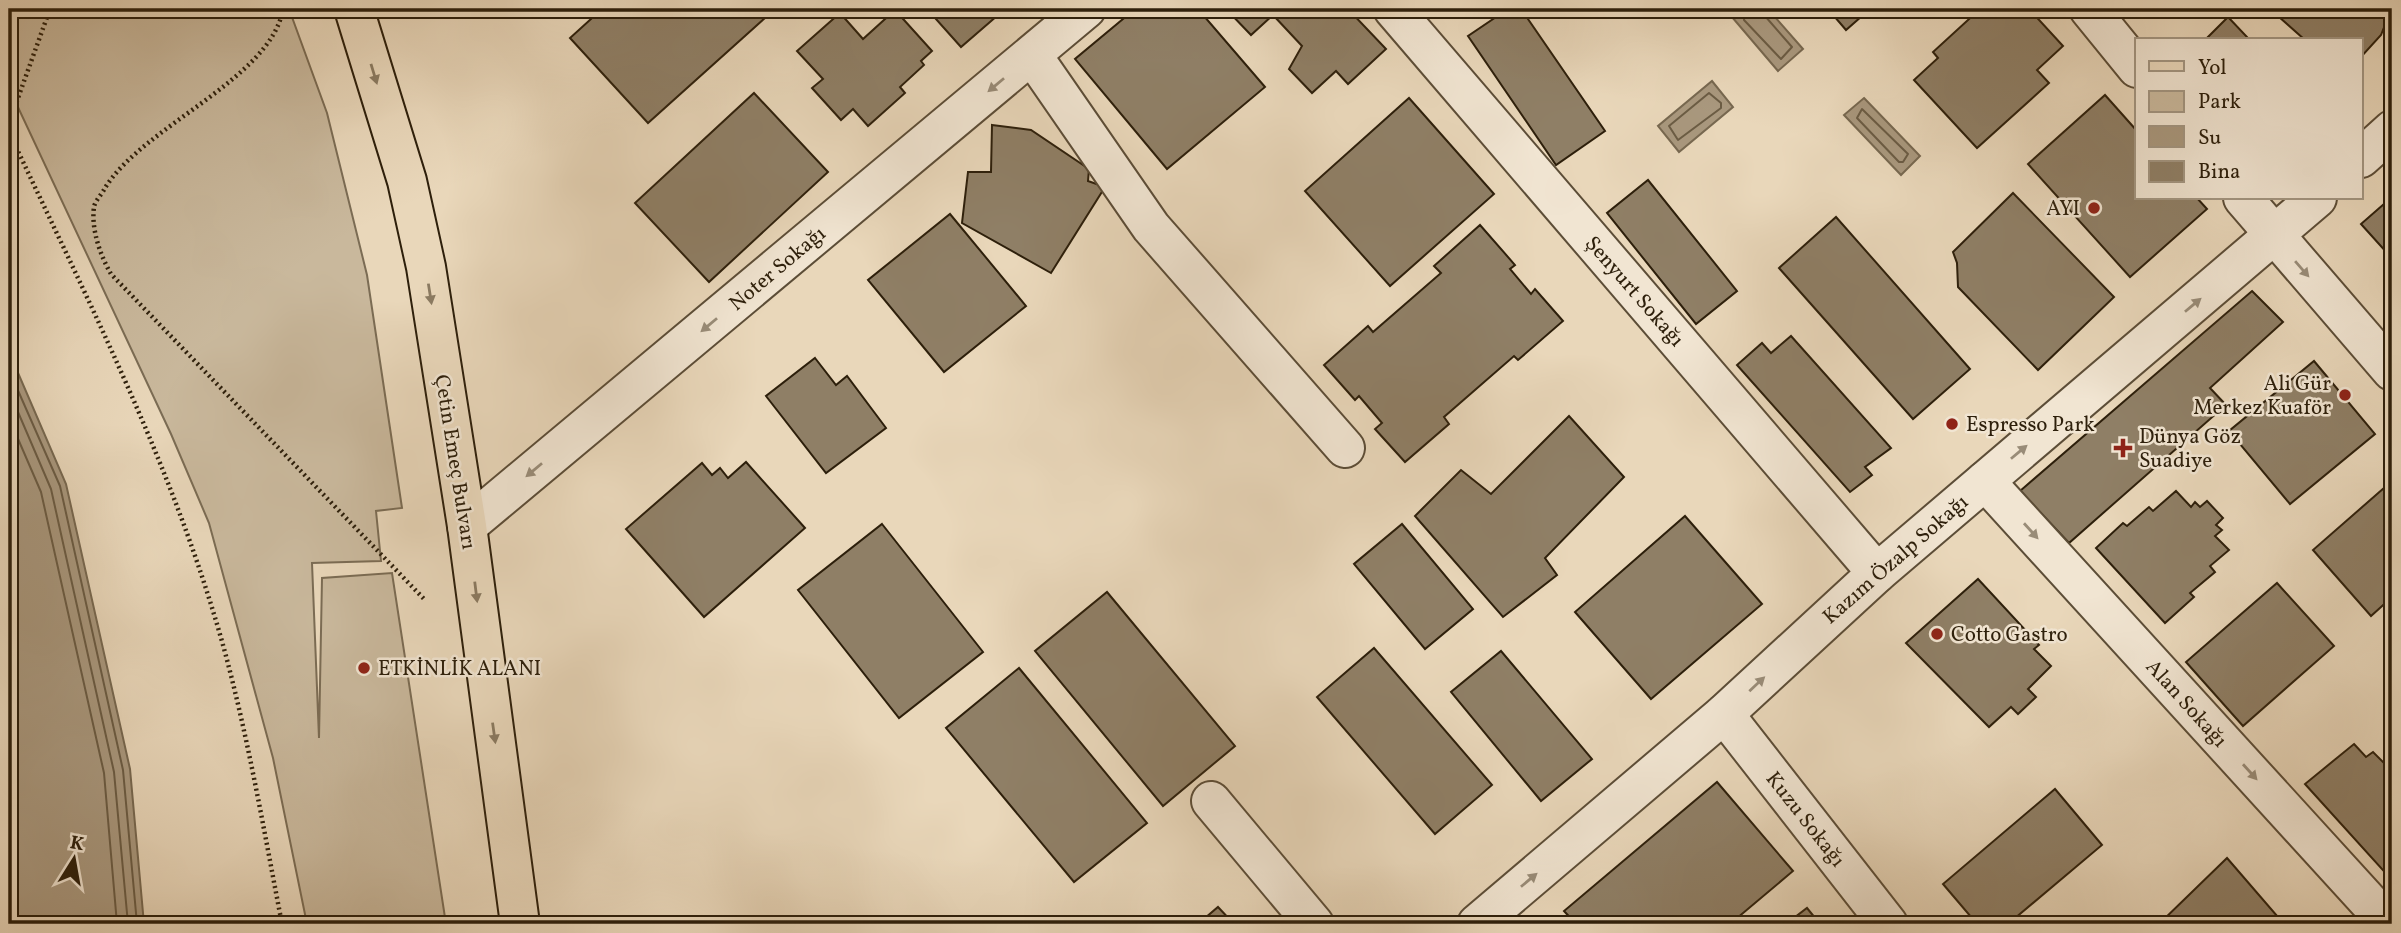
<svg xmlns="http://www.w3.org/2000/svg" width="2401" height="933" font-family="Vollkorn,serif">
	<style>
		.green { fill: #c9b89c; stroke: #7b6c54; stroke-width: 2 }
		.water { fill: #a9987e; stroke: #776850; stroke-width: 2 }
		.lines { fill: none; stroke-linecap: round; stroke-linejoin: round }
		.shore { stroke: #6b5c44; stroke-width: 2 }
		.building { fill: #8f7f66; stroke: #2d1f0b; stroke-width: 2 }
		.minor-casing { stroke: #5c4d37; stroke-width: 42 }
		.major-casing { stroke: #2d1f0b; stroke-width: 42 }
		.path { stroke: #2d1f0b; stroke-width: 4.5; stroke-dasharray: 2 3.5; stroke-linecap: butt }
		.minor { stroke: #f1e5d2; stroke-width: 38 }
		.major { stroke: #e9d7ba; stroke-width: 38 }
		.oneway { fill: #8b7b62 }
		.oneway2 { fill: #998c78 }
		.poi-dot { fill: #8f2418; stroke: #f1e5d2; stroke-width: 2.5 }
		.labels { text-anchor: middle; stroke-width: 5; stroke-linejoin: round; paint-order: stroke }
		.poi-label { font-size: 21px; fill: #2d1f0b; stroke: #f1e5d2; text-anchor: start }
		.street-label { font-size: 21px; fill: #2d1f0b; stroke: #f1e5d2 }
	</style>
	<rect width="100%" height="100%" fill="#e9d7ba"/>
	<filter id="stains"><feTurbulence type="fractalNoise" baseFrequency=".00286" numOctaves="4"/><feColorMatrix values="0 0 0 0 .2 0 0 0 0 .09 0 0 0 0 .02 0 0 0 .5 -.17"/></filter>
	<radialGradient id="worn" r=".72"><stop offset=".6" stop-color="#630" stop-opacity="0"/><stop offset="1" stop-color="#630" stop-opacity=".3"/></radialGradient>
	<polygon class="green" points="9,9 289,9 327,113 367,275 402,508 376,511 381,561 312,563 319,738 322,578 392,573 446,924 307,924 273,758 209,523 171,434 9,88"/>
	<g class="water">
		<polygon points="1741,9 1768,9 1803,49 1778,71 1732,17"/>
		<polygon points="1712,81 1733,107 1679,152 1658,126"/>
		<polygon points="1864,98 1920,156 1901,175 1844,115"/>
		<polygon points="9,352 66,484 130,769 144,924 9,924"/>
	</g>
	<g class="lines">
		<g class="shore">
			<polyline points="1745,9 1744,20 1781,59 1792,47 1765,16 1764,9"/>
			<polygon points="1709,93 1721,103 1721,108 1678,140 1669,126"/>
			<polygon points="1862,109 1908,154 1903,162 1899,162 1857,118"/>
			<polyline points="9,370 60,486 123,770 137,924"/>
			<polyline points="9,391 51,489 114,772 128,924"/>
			<polyline points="9,418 41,492 104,773 117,924"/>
		</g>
	</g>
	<g class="building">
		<polygon points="602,9 775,9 648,123 570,38"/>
		<polygon points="927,9 1005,9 961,47"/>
		<polygon points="1135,9 1198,9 1265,87 1167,169 1075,59"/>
		<polygon points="1226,9 1348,9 1386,49 1348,84 1336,71 1312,93 1289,69 1302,46 1273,15 1251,35"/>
		<polygon points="1508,9 1521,9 1605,131 1556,165 1468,36"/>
		<polygon points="1828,9 1870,9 1846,30"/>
		<polygon points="1980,9 1993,9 1997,14 2003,9 2029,9 2063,46 2037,70 2049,83 1977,148 1914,80 1938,58 1933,52"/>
		<polygon points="2270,9 2328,9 2337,16 2344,9 2379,9 2388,17 2381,35 2361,57 2361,40 2305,40"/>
		<polygon points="895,10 932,51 921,61 924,65 900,87 905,93 868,126 853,109 841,120 812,88 823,79 797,51 840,13 863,39"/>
		<polygon points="2228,17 2248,38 2205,40"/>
		<polygon points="754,93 828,172 709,282 635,203"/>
		<polygon points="2105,95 2137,131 2137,198 2197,198 2207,209 2130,277 2028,164"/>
		<polygon points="1409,98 1494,194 1390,286 1305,191"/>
		<polygon points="992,125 1031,130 1089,169 1088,181 1105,187 1051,273 962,223 968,172 991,172"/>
		<polygon points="1648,180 1737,291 1696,324 1607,213"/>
		<polygon points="2013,193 2114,297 2038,370 1958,287 1957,263 1953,252"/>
		<polygon points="2392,197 2392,252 2388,254 2361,224"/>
		<polygon points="950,214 1026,306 944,372 868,280"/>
		<polygon points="1836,217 1970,369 1913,419 1779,268"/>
		<polygon points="1480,225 1515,265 1510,269 1531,294 1535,289 1563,321 1518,360 1514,356 1444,417 1449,424 1405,462 1375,429 1382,423 1359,396 1355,400 1324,365 1368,326 1373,332 1441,273 1434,266"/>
		<polygon points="2252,291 2283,322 2210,388 2226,405 2069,543 2020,491"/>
		<polygon points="1791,336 1891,448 1865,467 1872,475 1850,492 1737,365 1762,343 1771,353"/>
		<polygon points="815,358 836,385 847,376 886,428 826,473 766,396"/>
		<polygon points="2314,361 2375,434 2290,504 2229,431"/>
		<polygon points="1569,416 1624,477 1545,558 1557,575 1503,617 1415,516 1461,470 1491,494"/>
		<polygon points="746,462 805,528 704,617 626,529 702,463 712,475 720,468 728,478"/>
		<polygon points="2392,481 2392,597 2371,616 2313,550"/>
		<polygon points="2176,491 2191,507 2195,502 2200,507 2207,501 2223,518 2216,525 2222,530 2215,536 2229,550 2210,566 2215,572 2190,593 2194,597 2165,623 2096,548 2123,523 2127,526 2149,507 2153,511"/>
		<polygon points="1685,516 1762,604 1651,699 1575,612"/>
		<polygon points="882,524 983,652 899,718 798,590"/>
		<polygon points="1402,524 1473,609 1425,649 1354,564"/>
		<polygon points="1978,579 2039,645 2034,649 2051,666 2028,689 2036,697 2018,714 2011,707 1989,727 1906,643"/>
		<polygon points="2277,583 2334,646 2243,726 2186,662"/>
		<polygon points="1107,592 1235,746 1163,806 1035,651"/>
		<polygon points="1374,648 1492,785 1435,834 1317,697"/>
		<polygon points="1501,651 1592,759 1541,801 1451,692"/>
		<polygon points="1019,668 1147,823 1074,882 946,728"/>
		<polygon points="2354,744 2366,757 2373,752 2390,769 2392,767 2392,875 2390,878 2305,784"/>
		<polygon points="1717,782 1793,871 1730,924 1576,924 1564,911"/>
		<polygon points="2055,789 2102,845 2008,924 1977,924 1943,884"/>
		<polygon points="2227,858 2284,924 2159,924"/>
		<polygon points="1218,907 1234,924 1198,924"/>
		<polygon points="1807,908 1820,924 1786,924"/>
	</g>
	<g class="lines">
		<defs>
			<g id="minor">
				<polyline points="1393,9 1877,573"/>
				<polyline points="2089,9 2137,68"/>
				<polyline points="1032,55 1151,227 1345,448"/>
				<polyline points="2361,158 2392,130"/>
				<polyline points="2243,198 2392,371"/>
				<polyline points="1985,481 2389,924"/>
				<polyline points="467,526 1086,9"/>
				<polyline points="1724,714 1888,924"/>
				<polyline points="1211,801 1314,924"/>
				<polyline points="1477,924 1724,714 1877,573 2317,198"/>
			</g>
			<polyline id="major" points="354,9 407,181 426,267 467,526 520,924"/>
		</defs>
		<use href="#minor" class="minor-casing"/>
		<use href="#major" class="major-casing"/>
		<g class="path">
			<path d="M 283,9 C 271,79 143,126 105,188 C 102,194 95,201 94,207 C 91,229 100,255 111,274 L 425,600"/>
			<polyline points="9,123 50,9"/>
			<path d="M 9,132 C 87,299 173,466 223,645 C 248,736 264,831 282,924"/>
		</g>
		<use href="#minor" class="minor"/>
		<use href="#major" class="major"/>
	</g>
	<defs><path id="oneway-solid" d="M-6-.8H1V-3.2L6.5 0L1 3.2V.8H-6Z" transform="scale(1.75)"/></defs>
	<g class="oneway">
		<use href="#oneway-solid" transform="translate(374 74) rotate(73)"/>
		<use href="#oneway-solid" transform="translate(430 294) rotate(81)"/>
		<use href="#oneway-solid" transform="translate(476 592) rotate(83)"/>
		<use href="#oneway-solid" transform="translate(494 733) rotate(82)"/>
	</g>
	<g class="oneway2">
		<use href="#oneway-solid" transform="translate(996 85) rotate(140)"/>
		<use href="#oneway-solid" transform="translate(2302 269) rotate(49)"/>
		<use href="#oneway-solid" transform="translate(2193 305) rotate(-40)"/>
		<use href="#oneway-solid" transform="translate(709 325) rotate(140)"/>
		<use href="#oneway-solid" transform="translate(2019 452) rotate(-40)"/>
		<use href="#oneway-solid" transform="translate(534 470) rotate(140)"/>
		<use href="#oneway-solid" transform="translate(2031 531) rotate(48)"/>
		<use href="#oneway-solid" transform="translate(1757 684) rotate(-43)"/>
		<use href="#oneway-solid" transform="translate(2250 772) rotate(48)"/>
		<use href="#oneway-solid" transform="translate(1529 880) rotate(-40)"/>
	</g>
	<g class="poi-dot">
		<circle cx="2094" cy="208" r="7"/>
		<circle cx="2345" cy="395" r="7"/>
		<circle cx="1952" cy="424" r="7"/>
		<path d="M2119.5 437.5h7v7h7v7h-7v7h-7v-7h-7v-7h7z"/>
		<circle cx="1937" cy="634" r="7"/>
		<circle cx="364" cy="668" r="7"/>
	</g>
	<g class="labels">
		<g class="poi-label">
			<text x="2080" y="215" text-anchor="end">AYI</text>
			<text x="2331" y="390" text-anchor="end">Ali Gür<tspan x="2331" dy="24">Merkez Kuaför</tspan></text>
			<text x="1966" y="431">Espresso Park</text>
			<text x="2139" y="443">Dünya Göz<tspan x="2139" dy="24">Suadiye</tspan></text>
			<text x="1951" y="641">Cotto Gastro</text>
			<text x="378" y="675">ETKİNLİK ALANI</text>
		</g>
		<g class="street-label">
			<text transform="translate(777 268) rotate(-40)" y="7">Noter Sokağı</text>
			<text transform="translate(1635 291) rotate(49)" y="7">Şenyurt Sokağı</text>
			<text transform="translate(456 462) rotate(81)" y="7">Çetin Emeç Bulvarı</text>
			<text transform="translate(1895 559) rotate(-41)" y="7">Kazım Özalp Sokağı</text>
			<text transform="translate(2187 703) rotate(48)" y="7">Alan Sokağı</text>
			<text transform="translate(1806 819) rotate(52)" y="7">Kuzu Sokağı</text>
		</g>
	</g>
	<rect width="2401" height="933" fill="none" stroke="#e9d7ba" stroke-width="35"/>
	<rect x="10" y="10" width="2380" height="912" fill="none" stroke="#2d1f0b" stroke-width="3.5"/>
	<rect x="18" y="18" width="2366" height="898" fill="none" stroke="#2d1f0b" stroke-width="2"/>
	<rect x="2135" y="38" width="228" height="161" fill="#f1e5d2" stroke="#a39682" stroke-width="2"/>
	<rect x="2149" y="61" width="35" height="10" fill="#e9d7ba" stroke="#a39682" stroke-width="2"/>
	<text x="2198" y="74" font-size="21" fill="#2d1f0b">Yol</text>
	<rect x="2149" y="91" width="35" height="21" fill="#c9b89c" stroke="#a39682" stroke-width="2"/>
	<text x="2198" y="108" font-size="21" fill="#2d1f0b">Park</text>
	<rect x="2149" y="126" width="35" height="21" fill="#a9987e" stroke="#a39682" stroke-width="2"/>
	<text x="2198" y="144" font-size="21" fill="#2d1f0b">Su</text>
	<rect x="2149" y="161" width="35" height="21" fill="#8f7f66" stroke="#a39682" stroke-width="2"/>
	<text x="2198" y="178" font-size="21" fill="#2d1f0b">Bina</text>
	<g transform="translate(74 859) rotate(11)" stroke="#f1e5d2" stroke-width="5" paint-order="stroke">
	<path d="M0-5L12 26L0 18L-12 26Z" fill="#2d1f0b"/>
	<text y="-10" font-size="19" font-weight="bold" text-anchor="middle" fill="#2d1f0b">K</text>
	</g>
	<rect width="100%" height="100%" filter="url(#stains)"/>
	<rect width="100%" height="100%" fill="url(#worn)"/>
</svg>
